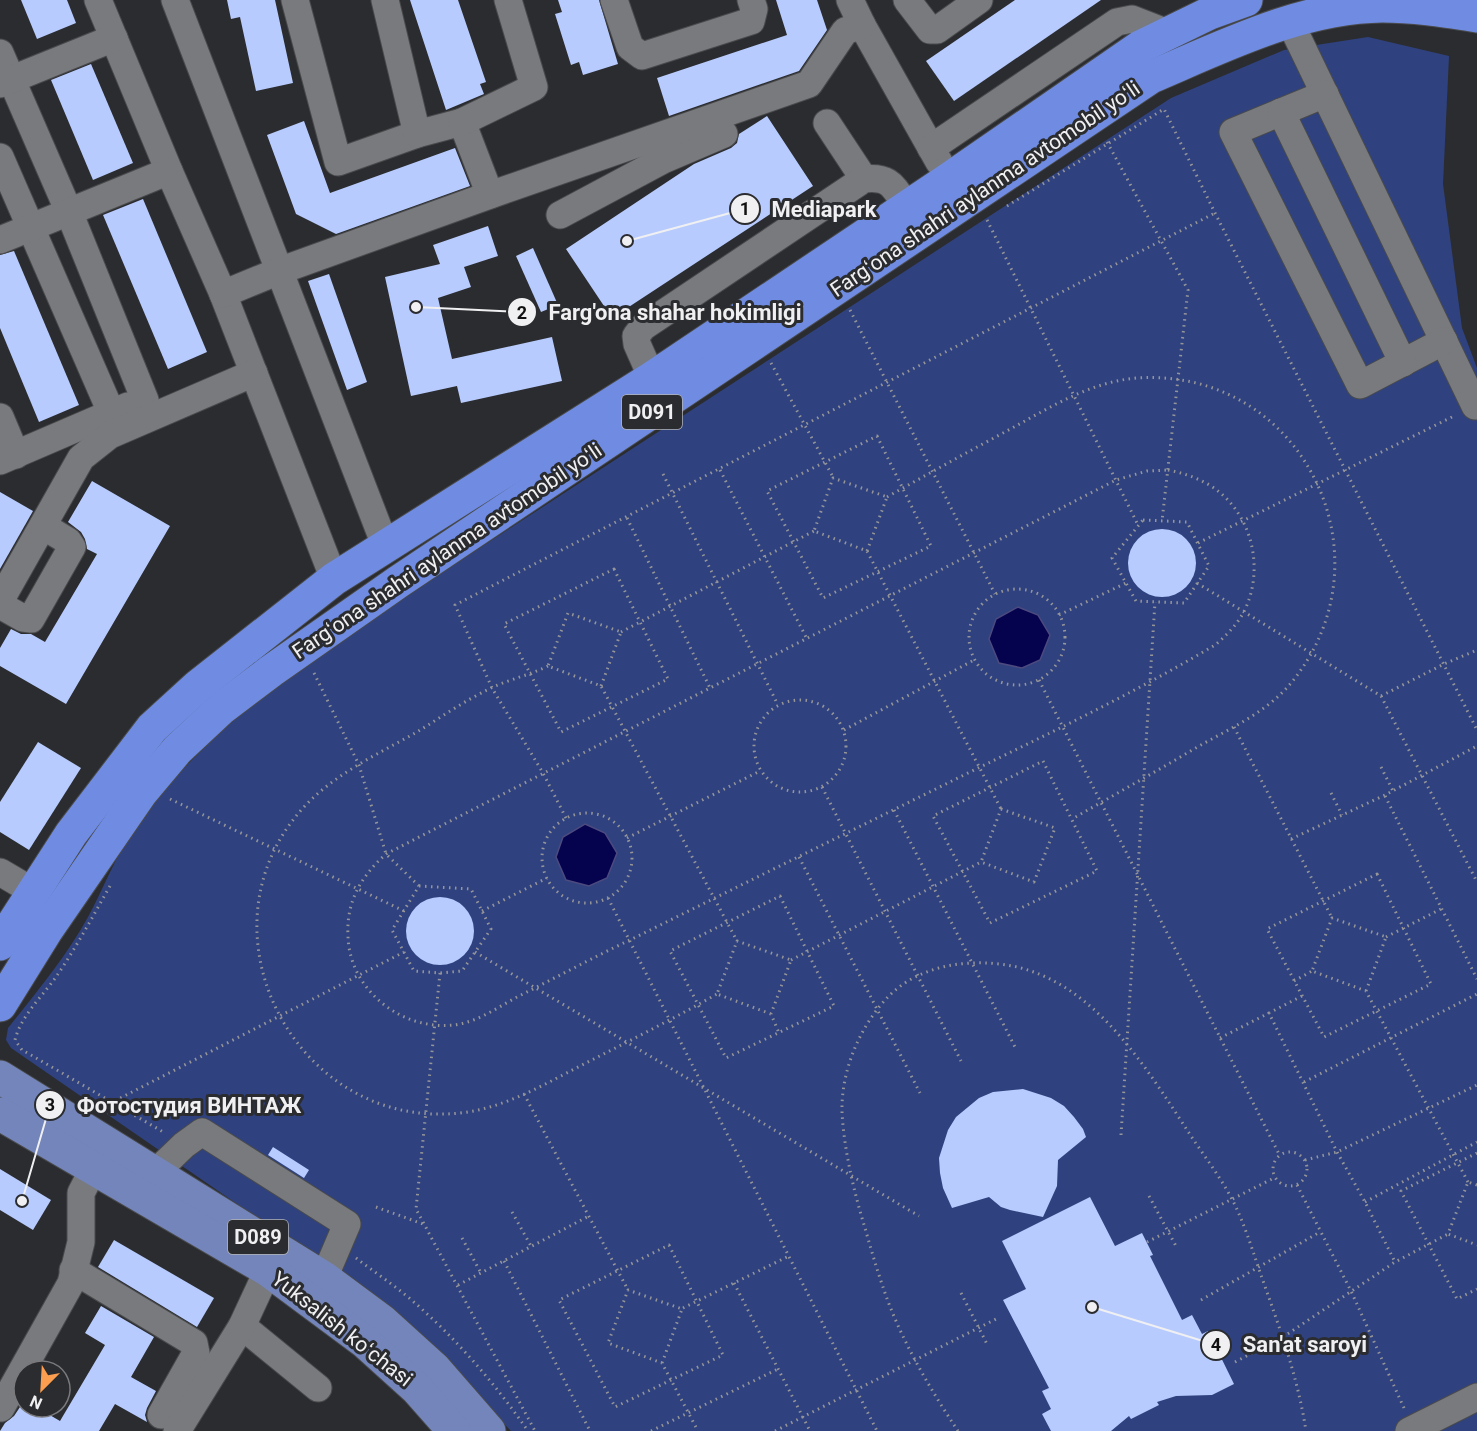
<svg xmlns="http://www.w3.org/2000/svg" width="1477" height="1431" font-family="Roboto,sans-serif">
	<style>
		.green { fill: #2f427f }
		.water { fill: #05034e; stroke: #4c4a7f; stroke-width: 1.5 }
		.building { fill: #b7cbfe }
		.lines { fill: none; stroke-linecap: round; stroke-linejoin: round }
		.minor-casing { stroke: #494a4c; stroke-width: 29 }
		.major-casing { stroke: #494a4c; stroke-width: 35 }
		.highway-casing { stroke: #494a4c; stroke-width: 35 }
		.path { stroke: #969699; stroke-width: 3; stroke-dasharray: 1.5 4.5; stroke-linecap: butt }
		.minor { stroke: #797a7e; stroke-width: 27 }
		.major { stroke: #7385ba; stroke-width: 33 }
		.highway { stroke: #6f8ce2; stroke-width: 33 }
		.labels { text-anchor: middle; stroke-width: 6; stroke-linejoin: round; paint-order: stroke }
		.shield { fill: #2b2c2f; stroke: #b5b5b8; stroke-width: 1.5 }
		.shield-label { font-size: 20px; font-weight: bold; fill: #f0f0f2 }
		.street-label { font-size: 21px; fill: #f0f0f2; stroke: #2b2c2f }
		.leader { fill: none; stroke: #f0f0f2; stroke-width: 2 }
		.callout-dot { fill: #f0f0f2; stroke: #2b2c2f; stroke-width: 2 }
		.mark-label { font-size: 18px; text-anchor: middle; font-weight: bold; fill: #111 }
		.callout-label { font-size: 22px; text-anchor: middle; font-weight: bold; fill: #f0f0f2; stroke: #2b2c2f; stroke-width: 6; stroke-linejoin: round; paint-order: stroke }
	</style>
	<rect width="100%" height="100%" fill="#2b2c2f"/>
	<path class="green" d="M 1368,37 L 1449,56 L 1443,184 L 1462,328 L 1477,368 L 1477,1431 L 511,1431 L 408,1322 L 11,1048 L 6,1040 L 8,1028 C 36,993 66,957 88,917 C 104,888 115,856 135,829 C 155,802 176,775 200,752 C 243,707 296,672 346,635 L 1171,98 L 1284,50 Z"/>
	<g class="water">
		<polygon points="1018,607 1038,615 1050,635 1040,660 1022,668 999,663 989,639 996,619"/>
		<polygon points="585,824 605,833 617,853 607,878 589,886 566,880 556,857 563,837"/>
	</g>
	<g class="building">
		<polygon points="21,0 67,0 76,23 37,39"/>
		<polygon points="227,0 275,0 293,83 256,91 240,17 231,19"/>
		<polygon points="410,0 458,0 486,82 480,84 484,94 446,110"/>
		<polygon points="558,0 599,0 618,64 583,75 579,62 571,65 555,14 562,12"/>
		<polygon points="776,0 817,0 827,30 799,71 669,116 657,78 787,35"/>
		<polygon points="1015,0 1101,0 954,101 926,61"/>
		<polygon points="91,64 133,163 93,180 51,80"/>
		<polygon points="767,116 813,186 612,318 566,249 694,164 731,148 737,143 739,134"/>
		<polygon points="304,121 330,193 455,148 470,186 336,234 296,214 267,135"/>
		<polygon points="143,199 207,352 168,369 103,215"/>
		<polygon points="488,226 498,256 464,267 471,287 438,298 452,359 552,337 562,381 461,403 457,386 411,396 385,277 440,264 433,245"/>
		<polygon points="533,248 558,305 541,312 516,256"/>
		<polygon points="14,251 79,405 39,422 0,328 0,255"/>
		<polygon points="329,274 367,382 347,390 308,281"/>
		<polygon points="92,481 170,526 66,704 0,666 0,648 11,629 21,634 31,634 45,642 97,554 87,549 85,539 81,532 68,522"/>
		<polygon points="0,492 33,511 0,569"/>
		<circle cx="1162" cy="563" r="34"/>
		<polygon points="38,742 81,768 29,850 0,832 0,802"/>
		<circle cx="440" cy="931" r="34"/>
		<polygon points="1023,1089 1051,1098 1064,1106 1074,1117 1083,1129 1086,1137 1058,1160 1057,1186 1043,1217 1010,1210 1001,1207 989,1197 952,1208 943,1188 940,1173 939,1158 948,1130 956,1117 979,1098 993,1092"/>
		<polygon points="273,1147 309,1170 304,1178 268,1155"/>
		<polygon points="0,1169 51,1200 33,1230 0,1210"/>
		<polygon points="1090,1197 1115,1246 1142,1233 1153,1255 1150,1256 1182,1320 1192,1315 1202,1334 1208,1331 1234,1384 1212,1395 1176,1396 1157,1402 1159,1405 1131,1419 1129,1416 1111,1431 1051,1431 1042,1414 1051,1409 1042,1391 1049,1388 1003,1300 1026,1289 1002,1241"/>
		<polygon points="114,1240 214,1298 197,1327 98,1267"/>
		<polygon points="101,1306 154,1337 131,1377 156,1391 147,1408 145,1415 147,1422 115,1404 99,1431 0,1431 5,1423 14,1416 20,1407 36,1407 60,1421 105,1345 85,1333"/>
	</g>
	<g class="lines">
		<defs>
			<g id="minor">
				<polyline points="98,0 169,171 223,294 334,579"/>
				<polyline points="175,0 385,545"/>
				<polyline points="295,0 338,162 417,134"/>
				<polyline points="385,0 417,134 462,122 490,195"/>
				<polyline points="614,0 630,47 642,56 751,21 754,9 751,0"/>
				<polyline points="850,0 862,25 939,162"/>
				<polyline points="907,0 930,30 937,30 979,0"/>
				<polyline points="1290,22 1475,406 1477,405"/>
				<polyline points="0,53 69,212 145,400"/>
				<polyline points="0,84 114,38"/>
				<polyline points="1325,94 1233,132 1360,385 1444,341"/>
				<polyline points="1281,112 1403,363"/>
				<polyline points="462,122 534,87 508,0"/>
				<polyline points="827,123 864,179"/>
				<polyline points="931,148 1117,22 1132,19 1168,33"/>
				<polyline points="0,157 111,412"/>
				<polyline points="560,215 663,160 724,134"/>
				<polyline points="0,240 169,171"/>
				<polyline points="223,294 279,271 490,195 809,84 845,31 862,25"/>
				<path d="M 652,378 L 637,344 L 636,336 L 643,327 L 864,179 C 891,176 893,187 907,206"/>
				<polyline points="0,417 16,455"/>
				<polyline points="0,461 128,406"/>
				<polyline points="0,601 81,458 110,435 254,373"/>
				<polyline points="0,605 23,618 31,619 72,547 68,541 43,526"/>
				<polyline points="0,872 34,892"/>
				<polyline points="155,1173 184,1145 202,1132 347,1224 324,1278"/>
				<polyline points="73,1270 194,1343 196,1353 161,1415"/>
				<polyline points="242,1326 318,1388"/>
				<polyline points="1,1408 71,1283 81,1242 81,1193 94,1168"/>
				<polyline points="177,1431 242,1326 268,1270"/>
				<polyline points="1409,1431 1477,1397"/>
			</g>
			<g id="major">
				<polyline points="0,1077 324,1278 382,1321 435,1369 489,1431"/>
				<polyline points="0,1114 268,1270 365,1342 417,1389 454,1431"/>
			</g>
			<g id="highway">
				<polyline points="0,944 71,834 152,728 198,686 334,579 652,378 949,179 1140,47 1210,13 1246,0"/>
				<path d="M 0,1005 L 46,931 L 141,793 L 177,750 L 222,708 L 271,671 L 398,582 L 1151,77 C 1224,46 1301,7 1382,6 C 1414,6 1445,11 1477,16"/>
			</g>
		</defs>
		<use href="#minor" class="minor-casing"/>
		<use href="#major" class="major-casing"/>
		<use href="#highway" class="highway-casing"/>
		<g class="path">
			<polyline points="1107,142 1188,290 1162,521"/>
			<polyline points="1007,206 1164,109 1215,213 1477,730"/>
			<polyline points="987,220 1138,525"/>
			<polyline points="850,310 995,594"/>
			<polyline points="771,363 833,477"/>
			<polygon points="877,436 931,546 823,598 767,491"/>
			<polyline points="720,470 807,639"/>
			<path d="M 1168,470 C 1183,473 1198,478 1211,486 C 1250,511 1264,563 1247,605 C 1240,622 1228,634 1215,645 C 1136,692 1052,732 970,772 C 857,828 745,883 632,939 C 594,957 557,977 519,996 C 498,1007 478,1022 454,1025 C 401,1031 349,989 348,936 C 346,902 361,876 386,854 L 1116,480 L 1147,471 Z"/>
			<polyline points="663,474 778,705"/>
			<path d="M 887,497 C 926,475 964,454 1003,433 C 1046,410 1088,382 1137,378 C 1302,367 1395,557 1291,683 C 1267,712 1231,728 1199,746 C 1157,771 1114,795 1072,819"/>
			<polyline points="627,518 710,688"/>
			<polygon points="1143,520 1187,522 1209,566 1184,603 1136,601 1112,558"/>
			<polyline points="1198,543 1454,416"/>
			<polyline points="867,551 887,497 833,478 814,531 867,551 1001,809"/>
			<polygon points="614,569 668,679 561,732 504,624"/>
			<polyline points="1197,583 1381,696 1477,882"/>
			<circle cx="1017" cy="637" r="48"/>
			<polyline points="1059,615 1126,583"/>
			<polyline points="621,632 814,531"/>
			<path d="M 548,666 C 530,675 510,679 491,688 C 466,700 441,717 417,732 C 378,754 334,774 303,808 C 192,930 296,1131 460,1113 C 505,1108 543,1085 582,1065 C 627,1042 673,1019 717,994"/>
			<polyline points="314,673 359,765 386,854 419,886"/>
			<polyline points="1039,680 1279,1154"/>
			<polyline points="601,686 621,632 568,613 548,666 601,686 737,941"/>
			<polyline points="1381,696 1444,664 1477,650"/>
			<circle cx="800" cy="746" r="46"/>
			<polyline points="1234,727 1332,918"/>
			<polyline points="844,730 974,660"/>
			<polygon points="1043,761 1097,871 990,923 933,816"/>
			<polyline points="1381,767 1393,791"/>
			<polyline points="822,787 961,1061"/>
			<polyline points="1331,793 1342,815"/>
			<polyline points="1385,796 1477,979"/>
			<polyline points="170,799 404,911"/>
			<polygon points="1001,809 1055,828 1034,882 981,862"/>
			<polyline points="894,810 1015,1047"/>
			<circle cx="587" cy="858" r="45"/>
			<polyline points="566,818 543,773 492,688 455,605 1215,213"/>
			<polyline points="627,838 760,771"/>
			<polyline points="1291,839 1385,795 1477,746"/>
			<polyline points="799,857 920,1093"/>
			<polygon points="1377,874 1431,984 1324,1037 1267,929"/>
			<path d="M 110,886 C 93,916 77,946 58,974 C 44,995 21,1015 15,1040 L 22,1050 L 31,1055 L 165,1133"/>
			<polygon points="419,886 471,889 491,929 462,971 440,973 414,971 392,930"/>
			<polygon points="780,896 834,1006 726,1058 670,951"/>
			<polyline points="608,898 877,1431"/>
			<polyline points="482,911 547,878"/>
			<polyline points="1386,937 1441,909"/>
			<polyline points="475,952 919,1216"/>
			<polyline points="791,960 981,862"/>
			<polyline points="440,973 416,1209 535,1431"/>
			<polyline points="1294,981 1312,971"/>
			<polyline points="1366,991 1386,937 1332,918 1312,971 1366,991 1468,1182"/>
			<polyline points="1302,996 1269,1013 1337,1152 1365,1202 1395,1262"/>
			<polyline points="771,1014 717,994 737,941 791,960 771,1014 779,1033"/>
			<polyline points="1220,1038 1269,1013"/>
			<polyline points="1304,1082 1477,994"/>
			<polyline points="524,1094 628,1290"/>
			<polyline points="99,1109 404,952"/>
			<polyline points="1121,1135 1155,602"/>
			<circle cx="1290" cy="1169" r="17"/>
			<polyline points="1477,1153 1401,1191 1457,1299 1477,1289"/>
			<polyline points="1305,1160 1337,1152 1477,1085"/>
			<polyline points="1297,1185 1351,1291 1404,1408"/>
			<polyline points="1477,1185 1468,1182 1448,1234 1477,1245"/>
			<polyline points="1149,1196 1177,1248"/>
			<polyline points="1365,1202 1477,1142"/>
			<polyline points="376,1207 423,1224"/>
			<polyline points="512,1212 531,1246"/>
			<polyline points="462,1238 481,1273"/>
			<polyline points="1147,1242 1274,1178"/>
			<polygon points="669,1245 723,1355 615,1407 559,1300"/>
			<path d="M 356,1258 C 373,1271 391,1283 408,1297 C 453,1335 494,1382 528,1431"/>
			<polyline points="504,1261 590,1431"/>
			<polyline points="734,1283 810,1431"/>
			<polyline points="458,1285 589,1216"/>
			<polyline points="961,1293 987,1344"/>
			<polyline points="1201,1300 1320,1232"/>
			<polyline points="683,1308 789,1256"/>
			<polyline points="1235,1362 1283,1337 1395,1262 1448,1234"/>
			<polyline points="662,1363 682,1309 628,1290 608,1343 662,1363 698,1431"/>
			<polyline points="651,1431 778,1369"/>
			<polyline points="775,1431 996,1319"/>
			<path d="M 958,1431 C 930,1389 900,1338 884,1290 C 877,1270 871,1249 865,1228 C 854,1192 844,1150 842,1112 C 841,1072 859,1028 886,999 C 918,964 972,957 1017,967 C 1098,986 1149,1072 1191,1136 C 1205,1157 1221,1178 1233,1201 C 1245,1225 1253,1252 1262,1278 C 1280,1329 1298,1378 1306,1431"/>
		</g>
		<use href="#minor" class="minor"/>
		<use href="#major" class="major"/>
		<use href="#highway" class="highway"/>
	</g>
	<g class="labels">
		<g class="shield">
			<rect x="622" y="395" width="60" height="34" rx="4.5"/>
			<rect x="228" y="1220" width="60" height="34" rx="4.5"/>
		</g>
		<g class="shield-label">
			<text x="652" y="419">D091</text>
			<text x="258" y="1244">D089</text>
		</g>
		<g class="street-label">
			<text transform="translate(985 189) rotate(-34)" y="7">Fargʻona shahri aylanma avtomobil yoʻli</text>
			<text transform="translate(447 551) rotate(-34)" y="7">Fargʻona shahri aylanma avtomobil yoʻli</text>
			<text transform="translate(342 1329) rotate(38)" y="7">Yuksalish koʻchasi</text>
		</g>
	</g>
	<path class="leader" d="M627 241L745 209M416 307L522 312M22 1201L50 1105M1092 1307L1216 1345"/>
	<g class="callout-dot">
		<circle cx="627" cy="241" r="6"/>
		<circle cx="416" cy="307" r="6"/>
		<circle cx="22" cy="1201" r="6"/>
		<circle cx="1092" cy="1307" r="6"/>
		<circle cx="745" cy="209" r="15"/>
		<circle cx="522" cy="312" r="15"/>
		<circle cx="50" cy="1105" r="15"/>
		<circle cx="1216" cy="1345" r="15"/>
	</g>
	<g class="mark-label">
		<text x="745" y="215">1</text>
		<text x="522" y="319">2</text>
		<text x="50" y="1111">3</text>
		<text x="1216" y="1351">4</text>
	</g>
	<g class="callout-label">
		<text x="824" y="217">Mediapark</text>
		<text x="675" y="320">Farg'ona shahar hokimligi</text>
		<text x="189" y="1113">Фотостудия ВИНТАЖ</text>
		<text x="1305" y="1352">San'at saroyi</text>
	</g>
	<g transform="translate(42 1389) rotate(204)"><circle r="28" fill="#2b2c2f" stroke="#7a7a7d" stroke-width="1.5"/>
	<path d="M0-4.5L10 22L0 15L-10 22Z" fill="#fb9e50"/>
	<text y="-9" font-size="16" font-weight="bold" text-anchor="middle" fill="#f0f0f2">N</text>
	</g>
</svg>
